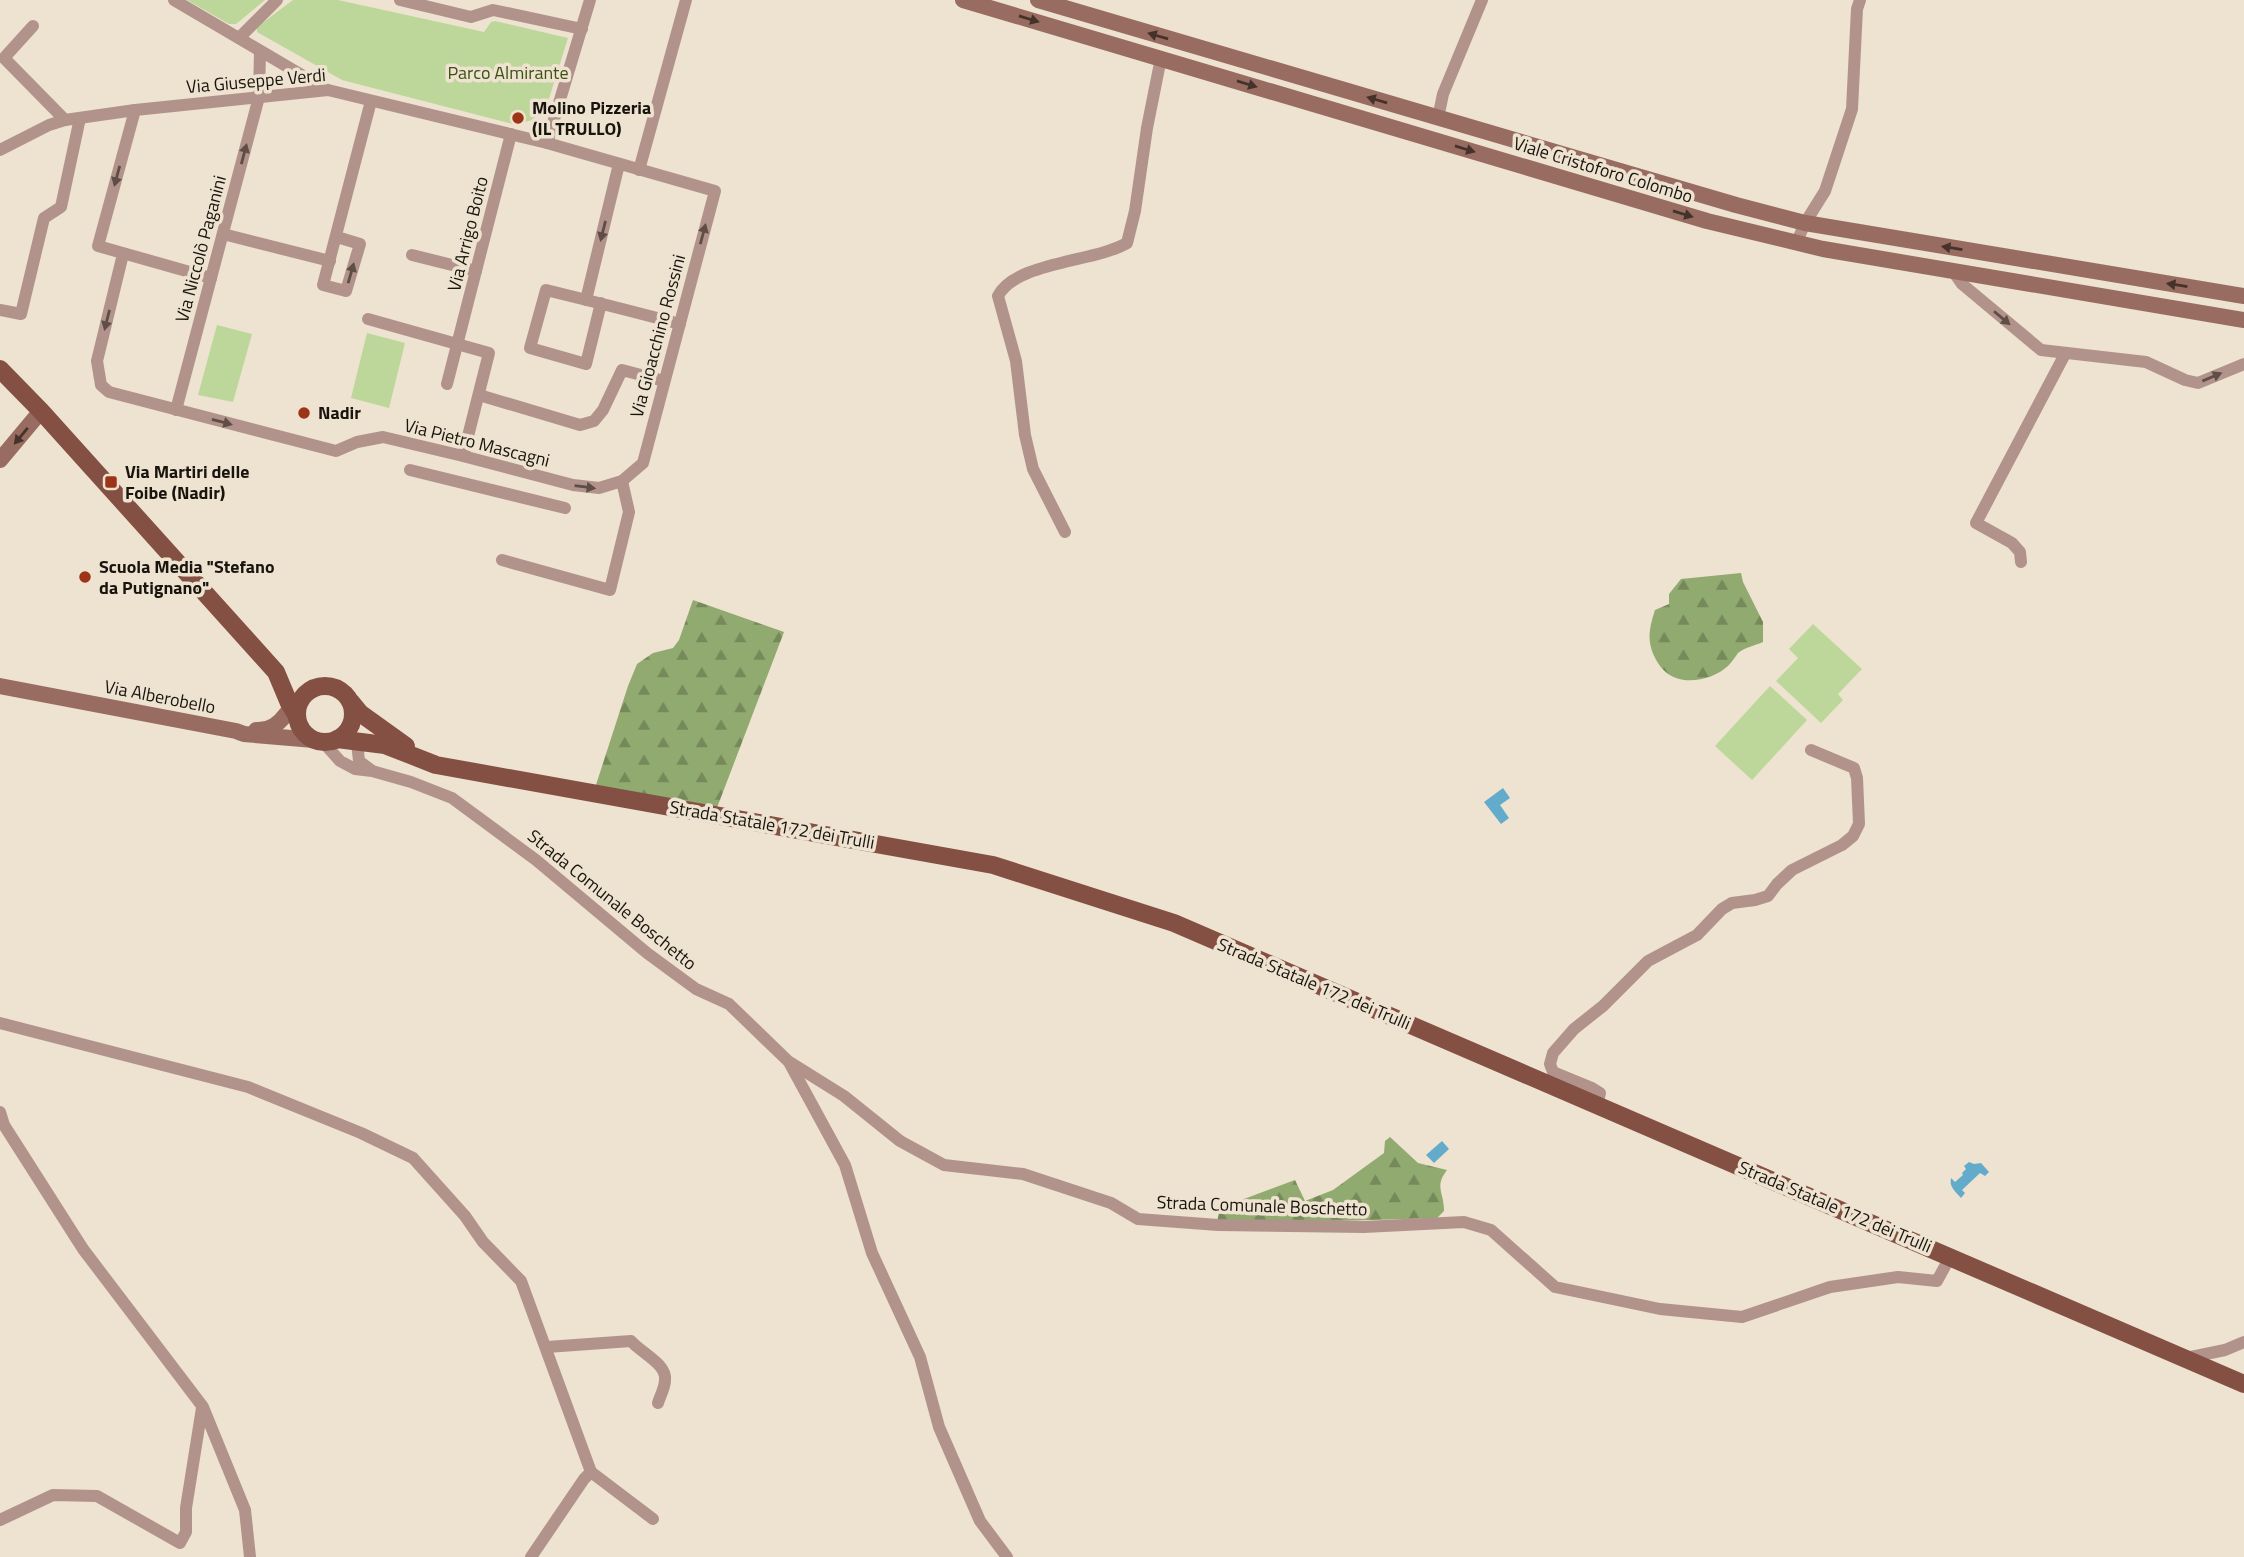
<svg xmlns="http://www.w3.org/2000/svg" width="2244" height="1557" font-family="'Titillium Web',sans-serif">
	<style>
		.forest { fill: url(#forest-firs) }
		.green { fill: #bdd79b }
		.water { fill: #63abcb }
		.lines { fill: none; stroke-linecap: round; stroke-linejoin: round }
		.street { stroke: #b2938b; stroke-width: 12 }
		.secondary { stroke: #986c61; stroke-width: 16 }
		.primary { stroke: #845043; stroke-width: 18 }
		.oneway { fill: #45332b }
		.oneway2 { fill: #5e4e46 }
		.poi-dot { fill: #9c3517; stroke: #eee2d0; stroke-width: 2.5 }
		.labels { text-anchor: middle; stroke-width: 7; stroke-linejoin: round; paint-order: stroke }
		.park-label { font-size: 18px; fill: #3b5110; stroke: #eee2d0 }
		.street-label { font-size: 18px; fill: #19150e; stroke: #eee2d0 }
		.poi-label { font-size: 18px; font-weight: bold; fill: #19150e; stroke: #eee2d0; text-anchor: start }
	</style>
	<defs>
		<pattern id="forest-firs" width="22" height="20" patternUnits="userSpaceOnUse" patternTransform="scale(1.75)"><rect width="22" height="20" fill="#91aa6f"/><path d="M5 1l3.5 6h-7zM16 11l3.5 6h-7z" fill="#76895a"/></pattern>
	</defs>
	<rect width="100%" height="100%" fill="#eee2d0"/>
	<g class="forest">
		<path d="M 1741,573 L 1743,582 L 1763,622 L 1763,642 C 1756,645 1744,648 1738,653 C 1735,657 1732,662 1728,666 C 1710,682 1676,688 1660,666 C 1646,645 1648,632 1655,610 L 1669,604 L 1669,594 L 1681,579 Z"/>
		<polygon points="693,600 784,632 715,813 594,791 628,686 637,664 653,653 673,648 679,640"/>
		<path d="M 1390,1137 L 1418,1163 L 1447,1170 C 1434,1187 1444,1192 1444,1211 L 1437,1218 L 1267,1223 L 1217,1222 L 1220,1208 L 1295,1180 L 1305,1201 L 1333,1190 L 1384,1153 L 1385,1141 Z"/>
	</g>
	<g class="green">
		<polygon points="187,0 265,0 236,24 229,24"/>
		<polygon points="293,0 338,0 484,32 491,22 495,21 568,38 547,105 533,120 513,124 342,80 257,32 257,27"/>
		<polygon points="217,325 252,334 233,402 198,395"/>
		<polygon points="367,333 405,343 389,408 351,398"/>
		<polygon points="1813,624 1862,669 1838,694 1843,700 1821,723 1776,681 1798,658 1789,649"/>
		<polygon points="1770,686 1807,720 1752,780 1715,746"/>
	</g>
	<g class="water">
		<polygon points="1503,788 1510,798 1500,805 1509,818 1501,824 1484,802"/>
		<polygon points="1442,1141 1449,1149 1434,1163 1426,1155"/>
		<path d="M 1969,1162 L 1974,1164 L 1981,1163 L 1989,1172 L 1985,1176 L 1980,1173 L 1962,1190 L 1965,1193 L 1961,1198 C 1955,1191 1949,1187 1951,1178 L 1955,1182 L 1963,1175 L 1962,1173 L 1966,1169 L 1964,1166 Z"/>
	</g>
	<g class="lines">
		<g class="street">
			<polyline points="174,0 327,90"/>
			<polyline points="400,0 471,17 493,10 582,29"/>
			<polyline points="33,26 4,58 65,120"/>
			<polyline points="239,38 277,0"/>
			<polyline points="135,110 98,246 211,278"/>
			<polyline points="1438,118 1443,94 1482,0"/>
			<polyline points="547,143 590,0"/>
			<polyline points="0,150 49,125 65,120 135,110 328,90 547,143 715,191 643,463 622,481 599,488 573,485 463,456 383,437 357,442 336,451 109,392 101,385 97,361 123,254"/>
			<polyline points="639,170 686,0"/>
			<polyline points="223,234 330,261"/>
			<polyline points="337,237 360,244 346,291 323,285 371,101"/>
			<polyline points="1796,244 1805,223 1825,191 1852,109 1857,9 1860,0"/>
			<polyline points="412,255 476,271"/>
			<polyline points="1953,271 1962,284 2041,350 2146,362 2185,380 2198,383 2244,364"/>
			<polyline points="586,300 619,164"/>
			<path d="M 601,303 L 586,364 L 530,348 L 546,290 C 591,301 635,312 680,324"/>
			<polyline points="0,310 21,314 44,218 61,207 80,118"/>
			<polyline points="368,319 489,353 463,456"/>
			<polyline points="447,384 511,134"/>
			<polyline points="479,395 580,425 594,421 603,410 622,370 664,381"/>
			<polyline points="176,410 259,97 260,51"/>
			<polyline points="410,470 565,508"/>
			<path d="M 1065,532 L 1033,469 L 1025,435 L 1016,361 L 998,296 C 1015,262 1095,262 1127,243 L 1135,211 L 1147,128 L 1161,58"/>
			<polyline points="502,560 610,590 629,512 622,481"/>
			<polyline points="2021,562 2020,552 2012,543 1976,523 2065,354"/>
			<polyline points="323,742 340,761 355,769 372,771 411,782 452,798 536,860 647,953 696,989 729,1004 788,1061 844,1096 900,1141 944,1165 1023,1174 1111,1203 1138,1219 1218,1225 1364,1227 1464,1222 1491,1230 1555,1287 1660,1309 1742,1317 1830,1287 1898,1277 1937,1281 1950,1257"/>
			<polyline points="357,742 359,761 371,770"/>
			<polyline points="0,1023 248,1087 361,1133 413,1158 465,1216 483,1242 521,1281 591,1472 584,1479 531,1557"/>
			<polyline points="790,1064 845,1165 872,1253 920,1357 939,1427 980,1521 1007,1557"/>
			<polyline points="1597,1105 1600,1093 1592,1088 1553,1072 1550,1064 1553,1053 1574,1029 1603,1006 1648,961 1697,935 1722,909 1732,903 1755,900 1768,896 1777,884 1792,870 1842,845 1853,836 1859,824 1857,778 1854,768 1811,750"/>
			<polyline points="0,1112 4,1125 83,1249 203,1407 245,1510 250,1557"/>
			<path d="M 547,1347 L 631,1341 C 640,1352 667,1364 665,1380 C 665,1388 660,1396 658,1403"/>
			<polyline points="2186,1358 2225,1350 2244,1342"/>
			<polyline points="591,1472 653,1519"/>
			<polyline points="0,1520 53,1495 97,1496 180,1543 186,1532 186,1508 202,1408"/>
		</g>
		<g class="secondary">
			<polyline points="963,0 1707,221 1823,249 2244,320"/>
			<polyline points="1038,0 1736,205 1805,223 2244,296"/>
			<polyline points="0,460 41,411"/>
			<polyline points="0,686 236,731 244,734 314,740"/>
			<path d="M 256,730 C 269,731 279,724 286,714"/>
		</g>
		<g class="primary">
			<polyline points="0,369 41,411 276,672 289,703 297,716"/>
			<circle cx="325" cy="714" r="28"/>
			<polyline points="351,702 360,713 406,746"/>
			<polyline points="337,739 385,745 436,765 993,865 1174,923 2244,1384"/>
		</g>
	</g>
	<defs><path id="oneway-solid" d="M-6-.8H1V-3.2L6.5 0L1 3.2V.8H-6Z" transform="scale(1.75)"/></defs>
	<g class="oneway">
		<use href="#oneway-solid" transform="translate(1029 19) rotate(17)"/>
		<use href="#oneway-solid" transform="translate(1158 36) rotate(-164)"/>
		<use href="#oneway-solid" transform="translate(1247 84) rotate(17)"/>
		<use href="#oneway-solid" transform="translate(1377 100) rotate(-164)"/>
		<use href="#oneway-solid" transform="translate(1465 149) rotate(17)"/>
		<use href="#oneway-solid" transform="translate(1683 214) rotate(17)"/>
		<use href="#oneway-solid" transform="translate(1952 248) rotate(-171)"/>
		<use href="#oneway-solid" transform="translate(2177 285) rotate(-171)"/>
		<use href="#oneway-solid" transform="translate(21 436) rotate(130)"/>
	</g>
	<g class="oneway2">
		<use href="#oneway-solid" transform="translate(244 154) rotate(-75)"/>
		<use href="#oneway-solid" transform="translate(117 176) rotate(105)"/>
		<use href="#oneway-solid" transform="translate(603 231) rotate(104)"/>
		<use href="#oneway-solid" transform="translate(703 234) rotate(-75)"/>
		<use href="#oneway-solid" transform="translate(351 273) rotate(-74)"/>
		<use href="#oneway-solid" transform="translate(2002 318) rotate(40)"/>
		<use href="#oneway-solid" transform="translate(107 320) rotate(104)"/>
		<use href="#oneway-solid" transform="translate(2212 377) rotate(-23)"/>
		<use href="#oneway-solid" transform="translate(222 422) rotate(15)"/>
		<use href="#oneway-solid" transform="translate(585 487) rotate(7)"/>
	</g>
	<g class="poi-dot">
		<circle cx="518" cy="118" r="7"/>
		<circle cx="304" cy="413" r="7"/>
		<rect x="104" y="475" width="14" height="14" rx="3.5"/>
		<circle cx="85" cy="577" r="7"/>
	</g>
	<g class="labels">
		<g class="park-label">
			<text x="508" y="79">Parco Almirante</text>
		</g>
		<g class="street-label">
			<text transform="translate(256 81) rotate(-5)" y="6">Via Giuseppe Verdi</text>
			<text transform="translate(1603 170) rotate(17)" y="6">Viale Cristoforo Colombo</text>
			<text transform="translate(468 234) rotate(-76)" y="6">Via Arrigo Boito</text>
			<text transform="translate(201 249) rotate(-75)" y="6">Via Niccolò Paganini</text>
			<text transform="translate(658 336) rotate(-75)" y="6">Via Gioacchino Rossini</text>
			<text transform="translate(477 443) rotate(14)" y="6">Via Pietro Mascagni</text>
			<text transform="translate(160 697) rotate(11)" y="6">Via Alberobello</text>
			<text transform="translate(772 825) rotate(10)" y="6">Strada Statale 172 dei Trulli</text>
			<text transform="translate(612 900) rotate(39)" y="6">Strada Comunale Boschetto</text>
			<text transform="translate(1314 984) rotate(23)" y="6">Strada Statale 172 dei Trulli</text>
			<text transform="translate(1262 1206) rotate(2)" y="6">Strada Comunale Boschetto</text>
			<text transform="translate(1835 1207) rotate(23)" y="6">Strada Statale 172 dei Trulli</text>
		</g>
		<g class="poi-label">
			<text x="532" y="114">Molino Pizzeria<tspan x="532" dy="21">(IL TRULLO)</tspan></text>
			<text x="318" y="419">Nadir</text>
			<text x="125" y="478">Via Martiri delle<tspan x="125" dy="21">Foibe (Nadir)</tspan></text>
			<text x="99" y="573">Scuola Media "Stefano<tspan x="99" dy="21">da Putignano"</tspan></text>
		</g>
	</g>
</svg>
